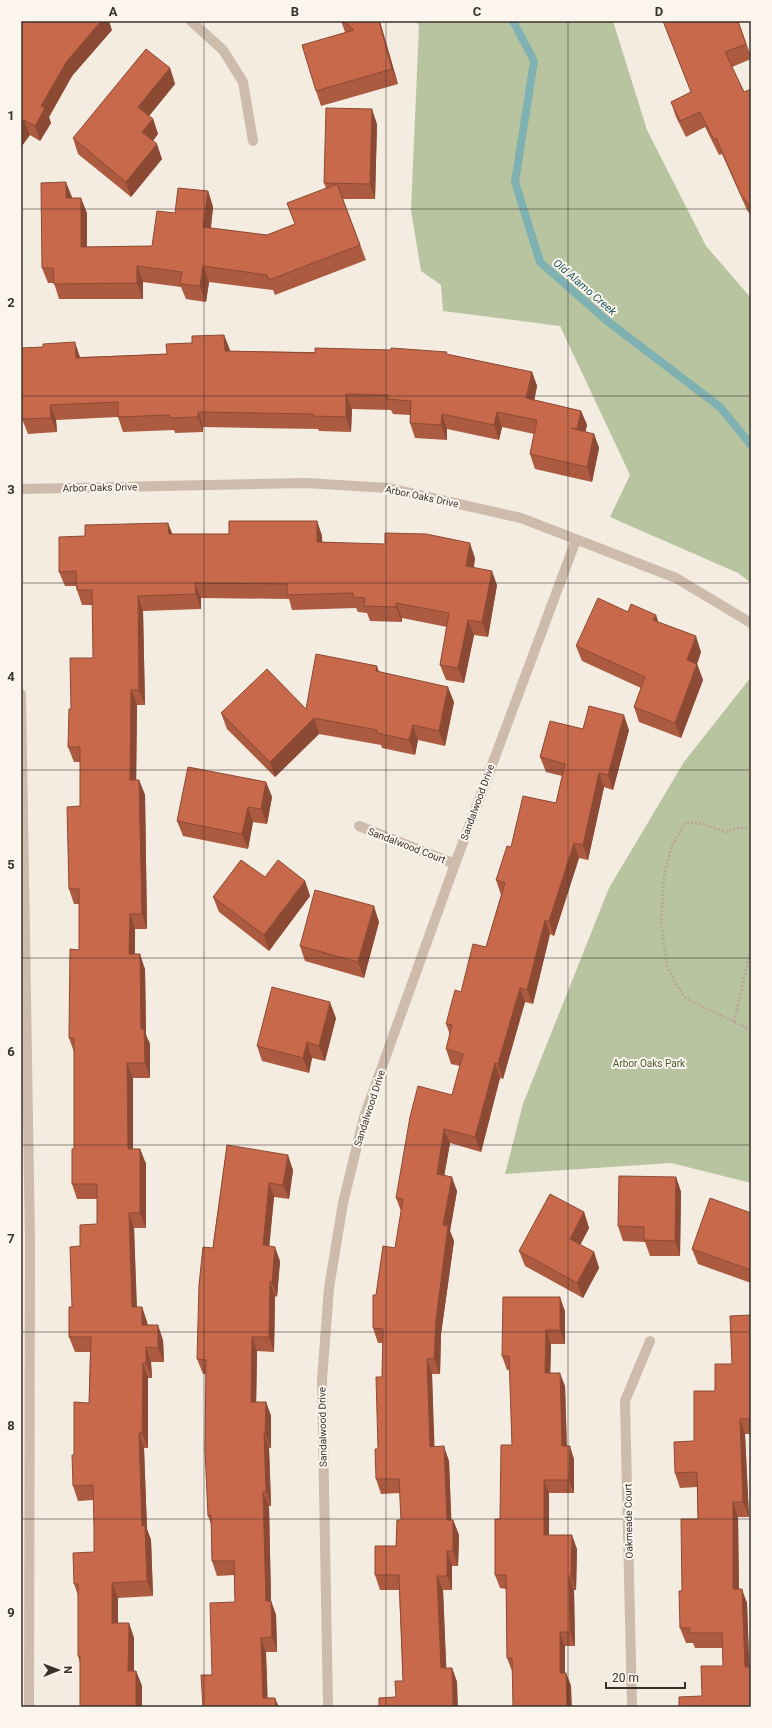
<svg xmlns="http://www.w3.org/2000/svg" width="772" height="1728" font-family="Roboto,sans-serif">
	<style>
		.green { fill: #b8c4a0 }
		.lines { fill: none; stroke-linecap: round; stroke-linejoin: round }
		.stream { stroke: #7fb0b2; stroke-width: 8 }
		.path { stroke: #b9a596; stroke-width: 2.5; stroke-dasharray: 2 2; stroke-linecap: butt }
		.street { stroke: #cdbbac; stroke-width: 10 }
		.wall { fill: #ac5a40 }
		.shaded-wall { fill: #8c4a34 }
		.building { fill: #c8694b; stroke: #8c4a34 }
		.grid { fill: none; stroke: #3b302b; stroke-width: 1; stroke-opacity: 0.55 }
		.labels { text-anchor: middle; stroke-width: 4; stroke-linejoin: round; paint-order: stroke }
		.street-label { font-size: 10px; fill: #3b302b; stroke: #fbf5ee }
		.park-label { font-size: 10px; fill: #4a5a2e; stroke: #fbf5ee }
		.water-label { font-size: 11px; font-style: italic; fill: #1f5a5e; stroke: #fbf5ee }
		.neatline { fill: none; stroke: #3b302b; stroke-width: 1.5 }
		.grid-label { font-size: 13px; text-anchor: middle; font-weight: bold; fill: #3b302b }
	</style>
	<rect width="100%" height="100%" fill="#f4ebe1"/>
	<g class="green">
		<polygon points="416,21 613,21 647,130 706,246 751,298 751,583 738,573 610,517 630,475 560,326 443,311 441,285 421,271 411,210 419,26"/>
		<polygon points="751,677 751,1183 671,1163 505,1174 523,1104 609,888 684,762"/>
	</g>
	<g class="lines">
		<polyline class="stream" points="513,21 534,61 515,182 540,262 606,320 720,407 751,445"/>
		<g class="path">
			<polyline points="751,828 738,828 726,832 703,824 686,822 672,845 664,876 661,921 667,966 677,986 687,999 747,1028 751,1028"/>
			<polyline points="734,1022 751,948"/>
		</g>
		<g class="street">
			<polyline points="191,21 223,50 243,82 253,141"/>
			<polyline points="21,489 306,483 388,488 521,518 676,578 751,623"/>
			<polyline points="21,694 30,1241 29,1707"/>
			<polyline points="359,826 455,864"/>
			<polyline points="328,1707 322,1380 329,1288 343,1203 364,1117 455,864 576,540"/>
			<polyline points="632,1707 625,1401 650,1341"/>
		</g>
	</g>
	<g class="wall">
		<polygon points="21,21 112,30 72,76 49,117 51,123 40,141 30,135 21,147"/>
		<polygon points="341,21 380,21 398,84 321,106 316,91 345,32"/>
		<polygon points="663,21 738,21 751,56 751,59 732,67 744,92 751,89 751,216 747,210 722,154 719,155 705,127 686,137 676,117 671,102 691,92"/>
		<polygon points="170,68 175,84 149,116 153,119 158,134 153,141 162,159 131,197 78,154 73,138"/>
		<polygon points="377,124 375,199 343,199 366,260 275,295 273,290 209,282 206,302 186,299 181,287 143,282 143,299 59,299 54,283 48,283 42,268 72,198 87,213 87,247 152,246 175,213 208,191 213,207 211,228 267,235 295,224 326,188 324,183"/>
		<polygon points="224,335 230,351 447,354 532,372 537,386 534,400 581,411 587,425 585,432 594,434 599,448 592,482 535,469 530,454 534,434 502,427 499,440 447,429 447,440 415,438 410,423 410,415 393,414 391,410 352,409 351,432 319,431 318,429 203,427 203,432 175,433 174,430 123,432 118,417 56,420 57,432 28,434 22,419 43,347 80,357 167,354 192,343"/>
		<polygon points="317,521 322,536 322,542 475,558 474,567 497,585 488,637 474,635 464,683 446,680 440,665 447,627 402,618 402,622 370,621 367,613 358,612 356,608 292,610 289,599 201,598 201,609 143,611 145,705 137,705 136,780 139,780 145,795 147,929 135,929 135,954 145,969 146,1035 150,1044 150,1078 133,1078 133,1149 140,1149 146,1164 146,1228 134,1228 137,1307 142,1307 148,1325 163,1340 164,1362 151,1362 152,1378 148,1378 148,1448 144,1448 147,1529 151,1540 153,1596 118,1598 118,1623 129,1623 134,1638 134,1671 136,1671 142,1686 142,1707 80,1707 80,1663 78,1656 78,1595 74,1584 94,1552 94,1500 78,1501 73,1486 74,1455 89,1403 90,1352 75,1352 69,1337 72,1307 80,1246 97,1224 97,1199 77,1199 72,1184 74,1149 74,1052 69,1038 79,950 79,904 74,904 69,889 80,806 80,762 74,762 68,747 71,709 93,658 93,605 82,605 77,590 76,586 65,586 59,572 85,536 168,523 172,534 229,534"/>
		<polygon points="628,612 656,615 658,622 701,652 697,664 703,680 681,738 639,722 634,707 641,688 582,661 576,646"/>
		<polygon points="379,671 454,702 445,746 418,740 415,755 382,748 381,745 319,734 275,777 227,729 221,713 306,709"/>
		<polygon points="583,729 629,730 613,790 604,787 588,860 579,858 554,936 550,934 533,1004 525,1002 503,1079 500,1078 481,1152 450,1143 444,1175 457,1191 450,1231 454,1241 441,1334 440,1374 432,1374 434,1447 449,1461 451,1520 453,1520 459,1535 458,1566 452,1566 452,1590 443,1590 446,1668 452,1668 457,1682 396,1697 403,1681 399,1590 380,1590 375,1575 396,1546 401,1520 400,1493 381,1494 376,1479 378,1449 382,1377 383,1343 378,1343 373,1328 376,1295 395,1248 401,1211 396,1198 452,1095 460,1066 451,1064 446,1049 450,1035 446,1024 461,992 486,947 501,895 496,880 511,847 556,803 562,776 546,772 540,757"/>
		<polygon points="266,782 272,797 267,824 253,822 248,849 183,836 177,821"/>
		<polygon points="305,881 310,896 269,951 219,912 213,897"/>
		<polygon points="379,922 364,978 305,961 300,946"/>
		<polygon points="336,1018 325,1061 312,1058 309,1073 262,1061 257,1046"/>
		<polygon points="227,1145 293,1170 289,1199 274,1197 269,1246 280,1261 277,1297 275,1296 274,1352 257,1351 256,1402 266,1402 271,1416 271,1448 269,1448 271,1506 269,1506 271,1601 276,1615 277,1652 266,1652 267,1698 279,1707 212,1675 235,1602 234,1575 217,1576 212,1561 211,1524 208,1516 206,1374 203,1374 197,1359"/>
		<polygon points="676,1177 681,1192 680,1256 650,1256 645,1242 623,1241 618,1226"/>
		<polygon points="584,1212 589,1228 580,1245 594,1252 599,1268 583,1298 525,1266 519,1251"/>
		<polygon points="751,1213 751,1283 698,1264 692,1249"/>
		<polygon points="565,1311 565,1344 551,1344 550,1373 565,1386 567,1446 574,1459 574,1493 549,1493 549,1535 577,1549 576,1590 574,1590 575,1646 565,1646 565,1673 566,1673 571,1686 512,1671 507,1658 506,1589 500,1588 495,1575 500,1519 512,1445 510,1370 507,1370 502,1356"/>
		<polygon points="751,1315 751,1434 745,1434 749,1517 738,1517 739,1589 747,1603 749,1667 702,1696 723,1666 723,1648 695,1648 693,1643 686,1643 680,1628 682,1591 698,1519 697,1487 680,1488 675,1473 694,1441 715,1391 732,1364"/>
	</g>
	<g class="shaded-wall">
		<polygon points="101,21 109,21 112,30 72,76 49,117 51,123 40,141 35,126 41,106 67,61"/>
		<polygon points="379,21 380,21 380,23 398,84 392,69"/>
		<polygon points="170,68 175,84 144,122 138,107"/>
		<polygon points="372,109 377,124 375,199 370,184"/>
		<polygon points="153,119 158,134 148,147 142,132"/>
		<polygon points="24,120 30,135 21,147 21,124"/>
		<polygon points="157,144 162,159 131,197 126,182"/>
		<polygon points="66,182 72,197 72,213 66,198"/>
		<polygon points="208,191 213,207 209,242 203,227"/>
		<polygon points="81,198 87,213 87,262 81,247"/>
		<polygon points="137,266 143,282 143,299 137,283"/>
		<polygon points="203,266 209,282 206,302 200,286"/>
		<polygon points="224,335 230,350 230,366 225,351"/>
		<polygon points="75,342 80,357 81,372 76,358"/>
		<polygon points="532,372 537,386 532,413 526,398"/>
		<polygon points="346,394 352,409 351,432 346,417"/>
		<polygon points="50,405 56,420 57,432 51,418"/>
		<polygon points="581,411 587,425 583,444 577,429"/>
		<polygon points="198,412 203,427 203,432 198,417"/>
		<polygon points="497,412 502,427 499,440 494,425"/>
		<polygon points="442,414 447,429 447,440 441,425"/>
		<polygon points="594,434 599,448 592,482 587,467"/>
		<polygon points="317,521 322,536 323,557 317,542"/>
		<polygon points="168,523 174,538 169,534"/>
		<polygon points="470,543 475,558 471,581 466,566"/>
		<polygon points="492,571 497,585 488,637 482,622"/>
		<polygon points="195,583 201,598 201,609 196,594"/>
		<polygon points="138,596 143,611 145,705 139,690"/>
		<polygon points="396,603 402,618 402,622 396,607"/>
		<polygon points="656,615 661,631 653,620"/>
		<polygon points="468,620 474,635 464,683 458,668"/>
		<polygon points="696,636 701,652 693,676 687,660"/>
		<polygon points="697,664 703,680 681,738 675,723"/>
		<polygon points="377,666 382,681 376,671"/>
		<polygon points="448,687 454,702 445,746 439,731"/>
		<polygon points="131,690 137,705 136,795 130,780"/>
		<polygon points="624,715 629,730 613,790 608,775"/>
		<polygon points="314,718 319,734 275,777 270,762"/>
		<polygon points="413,725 418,740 415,755 409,740"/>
		<polygon points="599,773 604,787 588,860 583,845"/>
		<polygon points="139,780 145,795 147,929 142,914"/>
		<polygon points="266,782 272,797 267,824 261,809"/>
		<polygon points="248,807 253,822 248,849 242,834"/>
		<polygon points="574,843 579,858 554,936 549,921"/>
		<polygon points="305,881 310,896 269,951 264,935"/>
		<polygon points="374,906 379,922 364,978 358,962"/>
		<polygon points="130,914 135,929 135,969 129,954"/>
		<polygon points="545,920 550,934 533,1004 527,990"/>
		<polygon points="140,954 145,969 146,1035 150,1044 150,1078 145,1063 141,1029"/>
		<polygon points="520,988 525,1002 503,1079 498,1064"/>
		<polygon points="330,1002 336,1018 325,1061 319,1046"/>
		<polygon points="307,1042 312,1058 309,1073 303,1058"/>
		<polygon points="127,1063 133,1078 133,1164 128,1149"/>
		<polygon points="495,1063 500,1078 481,1152 475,1137"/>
		<polygon points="444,1129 450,1143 442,1189 437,1174"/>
		<polygon points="140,1149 146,1164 146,1228 140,1213"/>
		<polygon points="288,1155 293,1170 289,1199 283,1185"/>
		<polygon points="452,1177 457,1191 450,1231 454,1241 441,1334 440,1374 434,1359 436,1320 443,1225"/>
		<polygon points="676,1177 681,1192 680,1256 675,1241"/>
		<polygon points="269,1183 274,1197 268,1260 263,1245"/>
		<polygon points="584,1212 589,1228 575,1255 570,1239"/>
		<polygon points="129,1213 134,1228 137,1322 132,1307"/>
		<polygon points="275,1247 280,1261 277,1297 272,1282"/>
		<polygon points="594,1252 599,1268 583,1298 577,1283"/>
		<polygon points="270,1282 275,1296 274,1352 269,1337"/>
		<polygon points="560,1297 565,1311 565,1344 560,1330"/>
		<polygon points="142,1307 147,1322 148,1340 142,1325"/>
		<polygon points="158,1325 163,1340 164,1362 158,1348"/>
		<polygon points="546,1330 551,1344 550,1387 545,1373"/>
		<polygon points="252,1337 257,1351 256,1416 251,1402"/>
		<polygon points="146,1347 151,1362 152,1378 146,1363"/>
		<polygon points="427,1359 432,1374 435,1462 430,1447"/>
		<polygon points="143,1363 148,1378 148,1448 142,1433"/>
		<polygon points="560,1373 565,1386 567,1459 562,1446"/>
		<polygon points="266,1402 271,1416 271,1448 265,1433"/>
		<polygon points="740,1419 745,1434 749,1517 743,1502"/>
		<polygon points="139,1433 144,1448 147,1529 151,1540 153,1596 147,1581 142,1526"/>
		<polygon points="264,1433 269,1448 271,1506 266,1491"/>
		<polygon points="444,1446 449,1461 452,1535 447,1520"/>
		<polygon points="570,1446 574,1459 574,1493 569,1480"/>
		<polygon points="544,1480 549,1493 549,1548 544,1535"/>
		<polygon points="263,1492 269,1506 271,1601 276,1615 277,1652 272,1637 266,1601"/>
		<polygon points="733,1502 738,1517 739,1604 733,1589"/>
		<polygon points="453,1520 459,1535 458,1566 453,1551"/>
		<polygon points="572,1535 577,1549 576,1590 571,1576"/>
		<polygon points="447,1551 452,1566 452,1590 447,1576"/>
		<polygon points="437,1576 443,1590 447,1683 441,1668"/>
		<polygon points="569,1576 574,1590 575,1646 570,1632"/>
		<polygon points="112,1583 118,1598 118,1638 112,1623"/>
		<polygon points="742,1589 747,1603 750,1682 745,1667"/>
		<polygon points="129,1623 134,1638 134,1686 128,1671"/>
		<polygon points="560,1632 565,1646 565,1686 560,1673"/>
		<polygon points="261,1638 266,1652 268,1707 263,1698"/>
		<polygon points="452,1668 457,1682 458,1707 453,1707"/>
		<polygon points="136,1671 142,1686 142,1707 136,1707"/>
		<polygon points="566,1673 571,1686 572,1707 567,1707"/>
		<polygon points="275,1698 279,1707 276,1707"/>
	</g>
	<g class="building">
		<polygon points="21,21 101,21 67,61 41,106 45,108 35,126 24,120 21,124"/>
		<polygon points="344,21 379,21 392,69 316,91 302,45 354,30"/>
		<polygon points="663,21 738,21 746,44 725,52 744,92 751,89 751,208 741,195 716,138 714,140 700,112 680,121 671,102 691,92"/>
		<polygon points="146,49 170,68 138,107 153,119 142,132 157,144 126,182 73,138"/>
		<polygon points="326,108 372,109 370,184 324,183"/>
		<polygon points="66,182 66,198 81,198 81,247 152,246 157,211 175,213 178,188 208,191 203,227 267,235 295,224 287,203 337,184 360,245 269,280 267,275 203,266 200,286 180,284 182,272 137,266 137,283 54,284 53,268 42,268 41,183"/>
		<polygon points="224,335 225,351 315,353 315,348 391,350 391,348 447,352 446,354 532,372 526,398 581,411 577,429 571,428 594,434 587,467 530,454 537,420 497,412 494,425 442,414 441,425 410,423 411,401 387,399 388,395 346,394 346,417 313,416 313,414 198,412 198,417 170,418 169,415 118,417 118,402 50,405 51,418 22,419 21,392 21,348 43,347 43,344 75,342 76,358 167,354 166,344 192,343 192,336"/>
		<polygon points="229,521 317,521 317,542 385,544 385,533 426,534 470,543 466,566 492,571 482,622 468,620 458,668 440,665 449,613 396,603 396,607 364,606 365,598 353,597 353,593 287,595 287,584 195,583 196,594 138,596 139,690 131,690 130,780 139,780 142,914 130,914 129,954 140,954 141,1029 144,1029 145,1063 127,1063 128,1149 140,1149 140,1213 129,1213 132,1307 142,1307 142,1325 158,1325 158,1348 146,1347 146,1363 143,1363 142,1433 139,1433 142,1526 145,1525 147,1581 112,1583 112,1623 129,1623 128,1671 136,1671 136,1707 80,1707 80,1656 78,1656 78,1584 74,1584 73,1553 94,1552 94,1527 93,1485 73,1486 72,1455 74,1455 74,1402 89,1403 91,1337 69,1337 69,1307 72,1307 70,1247 80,1246 80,1225 97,1224 97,1184 72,1184 72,1149 74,1149 74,1038 69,1038 70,949 79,950 79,889 69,889 67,807 80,806 80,747 68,747 69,709 71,709 70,658 93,658 92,590 77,590 76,571 59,572 59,537 85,536 85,525 168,523 169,534 229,534"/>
		<polygon points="598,598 628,612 631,604 656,615 653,620 696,636 687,660 697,664 675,723 634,707 645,677 576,646"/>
		<polygon points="316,654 377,666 376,671 448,687 439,731 413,725 409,740 377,733 377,730 314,718 270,762 221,713 267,669 306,709"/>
		<polygon points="589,706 624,715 608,775 599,773 583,845 574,843 549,921 545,920 527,990 520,988 498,1064 495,1063 475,1137 444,1129 437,1174 452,1177 443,1225 448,1226 436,1320 434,1359 427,1359 430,1447 444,1446 447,1520 453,1520 453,1551 447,1551 447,1576 437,1576 441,1668 452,1668 453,1707 379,1707 379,1698 396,1697 395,1681 403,1681 399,1575 375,1575 375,1546 396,1546 397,1520 401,1520 399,1479 376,1479 375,1449 378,1449 376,1377 382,1377 383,1329 373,1328 373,1295 376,1295 383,1246 395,1248 403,1199 396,1198 410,1117 418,1086 452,1095 463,1054 446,1049 452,1025 446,1024 455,990 461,992 473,944 486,947 505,883 496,880 507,846 511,847 523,796 556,803 565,764 540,757 550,721 583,729"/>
		<polygon points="188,767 266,782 261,809 248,807 242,834 177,821"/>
		<polygon points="241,860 265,877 278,860 305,881 264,935 213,897"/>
		<polygon points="315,890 374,906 358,962 300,946"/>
		<polygon points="272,987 330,1002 319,1046 307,1042 303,1058 257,1046"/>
		<polygon points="227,1145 288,1155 283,1185 269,1183 263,1245 275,1247 272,1282 270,1282 269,1337 252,1337 251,1402 266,1402 265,1433 264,1433 266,1491 263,1492 266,1601 271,1601 272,1637 261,1638 263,1698 275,1698 276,1707 203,1707 201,1675 212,1675 210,1603 235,1602 234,1561 212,1561 211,1515 208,1516 205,1450 206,1360 197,1359 199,1285 203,1247 213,1248"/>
		<polygon points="619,1176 676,1177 675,1241 644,1240 644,1227 618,1226"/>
		<polygon points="550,1194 584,1212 570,1239 594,1252 577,1283 519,1251"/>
		<polygon points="710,1198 751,1213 751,1270 692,1249"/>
		<polygon points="503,1297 560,1297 560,1330 546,1330 545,1373 560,1373 562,1446 570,1446 569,1480 544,1480 544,1535 572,1535 571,1576 569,1576 570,1632 560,1632 560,1673 566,1673 567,1707 513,1707 512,1658 507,1658 506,1575 495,1575 495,1519 500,1519 501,1445 512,1445 509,1356 502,1356"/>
		<polygon points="751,1315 751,1419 740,1419 743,1502 733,1502 733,1589 742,1589 745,1667 751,1667 751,1707 679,1707 679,1697 702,1696 701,1666 723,1666 722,1633 690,1633 690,1628 680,1628 679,1591 682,1591 681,1519 698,1519 697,1472 675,1473 674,1442 694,1441 694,1391 715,1391 715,1364 732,1364 730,1316"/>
	</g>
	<path class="grid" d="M 204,21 L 204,1707M 386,21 L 386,1707M 568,21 L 568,1707M 21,209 L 751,209M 21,396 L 751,396M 21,583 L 751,583M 21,770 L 751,770M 21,958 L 751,958M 21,1145 L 751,1145M 21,1332 L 751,1332M 21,1519 L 751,1519"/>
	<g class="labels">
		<g class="street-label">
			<text transform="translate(100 487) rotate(-1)" y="4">Arbor Oaks Drive</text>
			<text transform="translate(422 496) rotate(12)" y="4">Arbor Oaks Drive</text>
			<text transform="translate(477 802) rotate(-70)" y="4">Sandalwood Drive</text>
			<text transform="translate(407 845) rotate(21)" y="4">Sandalwood Court</text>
			<text transform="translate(369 1108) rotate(-72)" y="4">Sandalwood Drive</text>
			<text transform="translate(322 1427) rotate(-91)" y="4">Sandalwood Drive</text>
			<text transform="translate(628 1521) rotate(-91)" y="4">Oakmeade Court</text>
		</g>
		<g class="park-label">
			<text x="649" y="1067">Arbor Oaks Park</text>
		</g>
		<g class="water-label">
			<text transform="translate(585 287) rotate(41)" y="4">Old Alamo Creek</text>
		</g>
	</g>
	<rect width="772" height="1728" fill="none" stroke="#fbf5ee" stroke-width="44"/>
	<g transform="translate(58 1670) rotate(89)" stroke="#fbf5ee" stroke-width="3" paint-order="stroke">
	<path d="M0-3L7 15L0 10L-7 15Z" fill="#3b302b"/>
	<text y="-6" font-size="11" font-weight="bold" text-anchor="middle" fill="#3b302b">N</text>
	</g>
	<path d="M606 1682v6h79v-6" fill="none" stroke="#3b302b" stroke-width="2"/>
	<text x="612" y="1682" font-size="12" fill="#3b302b" stroke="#fbf5ee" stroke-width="3" paint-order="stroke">20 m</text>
	<rect x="22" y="22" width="728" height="1684" class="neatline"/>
	<g class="grid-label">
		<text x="113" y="16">A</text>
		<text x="295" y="16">B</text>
		<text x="477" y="16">C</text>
		<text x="659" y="16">D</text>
		<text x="11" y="120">1</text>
		<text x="11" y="307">2</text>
		<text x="11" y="494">3</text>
		<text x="11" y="681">4</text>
		<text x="11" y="869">5</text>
		<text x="11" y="1056">6</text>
		<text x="11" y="1243">7</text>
		<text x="11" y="1430">8</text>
		<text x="11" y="1617">9</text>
	</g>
</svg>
